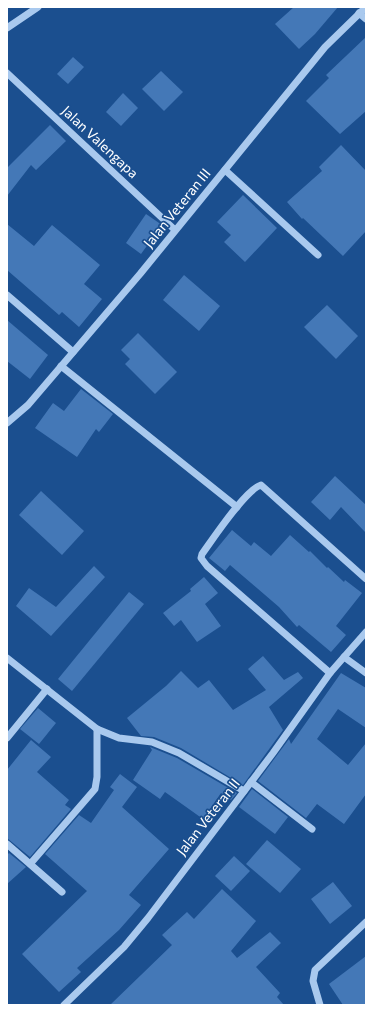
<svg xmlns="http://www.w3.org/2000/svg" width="373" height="1012" font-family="Commissioner,sans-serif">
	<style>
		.building { fill: #4478b7 }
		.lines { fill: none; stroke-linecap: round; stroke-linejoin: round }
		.minor { stroke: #a9c9ee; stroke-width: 7 }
		.labels { text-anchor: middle; stroke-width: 3.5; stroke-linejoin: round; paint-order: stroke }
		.street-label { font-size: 14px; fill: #fff; stroke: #1b4f8f }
	</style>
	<rect width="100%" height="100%" fill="#1b4f8f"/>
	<g class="building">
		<polygon points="294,7 338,7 315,34 299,49 275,24"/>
		<polygon points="366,37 366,111 340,134 306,101 329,78 326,75"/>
		<polygon points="73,57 84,67 68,84 57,74"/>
		<polygon points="161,71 183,92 164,111 142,89"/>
		<polygon points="123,93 138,108 121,126 106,112"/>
		<polygon points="50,125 66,141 36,170 31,165 7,196 7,168"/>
		<polygon points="341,145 366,171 366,231 343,256 303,218 302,219 287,202 322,171 319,167"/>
		<polygon points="243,195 277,228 245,262 224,242 231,235 217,222"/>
		<polygon points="146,214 162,225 141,254 126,243"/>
		<polygon points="7,224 34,246 52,225 100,265 84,284 102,299 79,327 62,312 59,315 7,270"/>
		<polygon points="184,275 220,306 199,331 163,300"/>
		<polygon points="327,305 358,336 336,359 304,327"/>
		<polygon points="7,320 48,355 30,379 7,361"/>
		<polygon points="138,333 177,372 155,394 125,364 130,359 121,350"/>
		<polygon points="81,389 113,414 99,432 96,429 77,457 35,428 53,403 64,411"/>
		<polygon points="335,476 366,505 366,533 341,507 330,520 311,502"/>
		<polygon points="41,491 84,531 62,555 19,515"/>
		<polygon points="232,530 251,546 254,542 271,556 290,535 309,552 310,551 327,568 328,567 344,582 345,580 362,593 336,626 346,635 331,652 299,625 297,627 279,607 230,565 225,571 209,558"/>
		<polygon points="94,566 105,577 51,636 16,606 29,588 56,607"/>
		<polygon points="204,577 218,593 205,604 221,626 197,642 181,620 174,626 163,613 191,591 190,589"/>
		<polygon points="129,592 144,604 72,691 58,679"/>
		<polygon points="263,656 284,680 298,672 303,678 269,707 283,730 243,785 181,748 154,737 141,736 127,718 166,686 181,671 198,688 209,680 233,710 266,690 248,669"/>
		<polygon points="341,673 366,688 366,728 338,709 317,739 348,765 366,743 366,794 344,824 317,804 306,818 258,781 289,739 291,744"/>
		<polygon points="38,708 56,723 39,744 20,729"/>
		<polygon points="31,740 51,757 37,772 69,800 65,805 71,809 30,857 7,838 7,770"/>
		<polygon points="150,747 177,758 237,793 231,800 221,793 203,819 165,792 160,799 133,780 152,750"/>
		<polygon points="120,774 137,787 122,807 169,849 129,895 141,905 119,930 77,968 81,972 59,992 22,954 87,891 45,854 79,815 91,823 114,790 110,787"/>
		<polygon points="252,789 288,817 275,834 239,807"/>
		<polygon points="267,840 301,869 280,893 246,864"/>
		<polygon points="9,853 26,867 7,884 7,855"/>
		<polygon points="234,856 250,871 231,891 215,876"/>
		<polygon points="333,882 352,906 330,924 311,899"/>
		<polygon points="222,889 256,921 231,951 237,958 270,932 281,943 256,967 280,993 277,997 284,1005 110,1005 172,945 162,935 187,912 194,919"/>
		<polygon points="366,956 366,1005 343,1005 329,984"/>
	</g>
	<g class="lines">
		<g class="minor">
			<polyline points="359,13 366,19"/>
			<polyline points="7,28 38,7"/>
			<polyline points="7,73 175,230"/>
			<polyline points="225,170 318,255"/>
			<polyline points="7,295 73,352"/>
			<polyline points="61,366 237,507"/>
			<polyline points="7,423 28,405 140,274 325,47 366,7"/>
			<polyline points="344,657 366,632"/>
			<polyline points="7,658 97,729 119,738 152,742 179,753 244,791"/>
			<path d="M 330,673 L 207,566 L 201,558 L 202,554 C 213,539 245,490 261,485 L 366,579"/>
			<polyline points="7,738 47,689"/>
			<polyline points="251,782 312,829"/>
			<polyline points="7,844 62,892"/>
			<polyline points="31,863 95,789 97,777 97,729"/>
			<polyline points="64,1005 124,947 148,918 273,753 330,673 344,657 366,673"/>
			<polyline points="320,1005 313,981 315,970 366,922"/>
		</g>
	</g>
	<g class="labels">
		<g class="street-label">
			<text transform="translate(100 142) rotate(43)" y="5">Jalan Valengapa</text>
			<text transform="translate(177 208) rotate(-51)" y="5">Jalan Veteran III</text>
			<text transform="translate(208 817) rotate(-52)" y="5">Jalan Veteran II</text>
		</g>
	</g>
	<rect width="373" height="1012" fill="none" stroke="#ffffff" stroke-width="16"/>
</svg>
